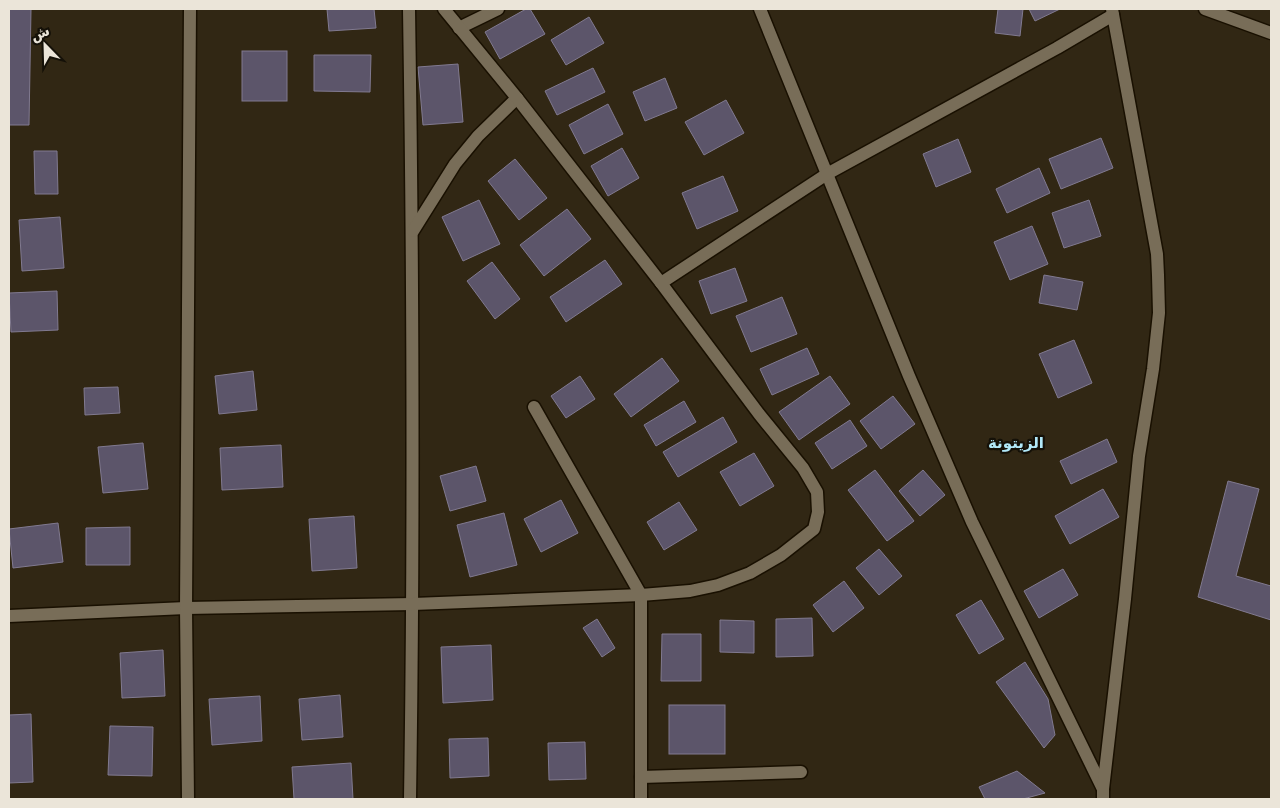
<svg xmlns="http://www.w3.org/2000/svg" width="1280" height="808" font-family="'DejaVu Sans','Noto Sans Arabic',sans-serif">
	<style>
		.building { fill: #5c556a; stroke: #817a90 }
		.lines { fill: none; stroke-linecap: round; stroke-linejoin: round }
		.minor-casing { stroke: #191001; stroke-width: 15 }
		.minor { stroke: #786d58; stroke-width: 12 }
		.labels { text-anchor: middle; stroke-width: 4.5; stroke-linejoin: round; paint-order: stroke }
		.neighbourhood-label { font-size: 15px; font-weight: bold; fill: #b2e9f9; stroke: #151108 }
	</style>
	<rect width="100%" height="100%" fill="#312714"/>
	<g class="building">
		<polygon points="9,9 31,9 29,125 9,125"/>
		<polygon points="327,9 374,9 376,28 329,31"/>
		<polygon points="526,9 530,9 545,34 500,59 485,32"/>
		<polygon points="998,9 1023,9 1020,36 995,33"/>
		<polygon points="1029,9 1060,9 1035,21"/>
		<polygon points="589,17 604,43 566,65 551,40"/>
		<rect x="242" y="51" width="45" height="50"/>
		<polygon points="314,55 371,55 370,92 314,91"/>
		<polygon points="458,64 463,122 423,125 418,67"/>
		<polygon points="593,68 605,92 557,115 545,91"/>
		<polygon points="665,78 677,108 645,121 633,92"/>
		<polygon points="726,100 744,133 704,155 685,122"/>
		<polygon points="608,104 623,134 584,154 569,125"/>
		<polygon points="1101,138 1113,168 1061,189 1049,159"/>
		<polygon points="958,139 971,172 936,187 923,154"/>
		<polygon points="622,148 639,178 608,196 591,166"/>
		<polygon points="34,151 57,151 58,194 35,194"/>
		<polygon points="515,159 547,198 519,220 488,181"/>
		<polygon points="1039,168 1050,193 1007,213 996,189"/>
		<polygon points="723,176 738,211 697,229 682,193"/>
		<polygon points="479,200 500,244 463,261 442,217"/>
		<polygon points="1089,200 1101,236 1064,248 1052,213"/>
		<polygon points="567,209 591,239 544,276 520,245"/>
		<polygon points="60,217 64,268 22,271 19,220"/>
		<polygon points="1032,226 1048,264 1010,280 994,242"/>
		<polygon points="605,260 622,284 566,322 550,297"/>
		<polygon points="492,262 520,299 495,319 467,281"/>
		<polygon points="735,268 747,301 711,314 699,281"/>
		<polygon points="1044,275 1083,282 1077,310 1039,303"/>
		<polygon points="57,291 58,330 11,332 9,293"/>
		<polygon points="782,297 797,334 751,352 736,316"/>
		<polygon points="1074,340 1092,383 1058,398 1039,354"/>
		<polygon points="807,348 819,374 772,395 760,369"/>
		<polygon points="662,358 679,381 631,417 614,394"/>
		<polygon points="253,371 257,410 219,414 215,376"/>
		<polygon points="580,376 595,399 566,418 551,396"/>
		<polygon points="830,376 850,404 799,440 779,412"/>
		<polygon points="118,387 120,413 85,415 84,388"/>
		<polygon points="893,396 915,424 881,449 860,421"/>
		<polygon points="684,401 696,422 656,446 644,425"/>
		<polygon points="723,417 737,442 678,477 663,452"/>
		<polygon points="850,420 867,446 832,469 815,443"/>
		<polygon points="1107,439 1117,462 1071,484 1060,461"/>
		<polygon points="143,443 148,489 103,493 98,447"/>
		<polygon points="281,445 283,487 222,490 220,448"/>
		<polygon points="754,453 774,486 740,506 720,472"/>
		<polygon points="476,466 486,501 450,511 440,476"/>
		<polygon points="875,470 914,521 887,541 848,490"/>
		<polygon points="923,470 945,495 920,516 899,491"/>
		<polygon points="1228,481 1259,489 1236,576 1271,586 1271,620 1198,597"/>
		<polygon points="1103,489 1119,517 1070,544 1055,516"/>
		<polygon points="561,500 578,533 541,552 524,519"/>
		<polygon points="679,502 697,530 664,550 647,522"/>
		<polygon points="504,513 517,565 470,577 457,525"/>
		<polygon points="354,516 357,568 312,571 309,519"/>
		<polygon points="58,523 63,562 13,568 9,529"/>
		<polygon points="130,527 130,565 86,565 86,528"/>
		<polygon points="879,549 902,576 879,595 856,568"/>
		<polygon points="1063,569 1078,595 1039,618 1024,591"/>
		<polygon points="844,581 864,608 833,632 813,605"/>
		<polygon points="981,600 1004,639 979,654 956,615"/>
		<polygon points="812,618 813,656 776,657 776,619"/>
		<polygon points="597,619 615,648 602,657 583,628"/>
		<polygon points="720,620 754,621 754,653 720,652"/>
		<polygon points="662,634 701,634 701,681 661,681"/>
		<polygon points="491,645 493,700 443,703 441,647"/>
		<polygon points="163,650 165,696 122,698 120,653"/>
		<polygon points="1025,662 1048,699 1055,735 1044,748 996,682"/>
		<polygon points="340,695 343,737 302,740 299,699"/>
		<polygon points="260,696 262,741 212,745 209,699"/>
		<rect x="669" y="705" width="56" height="49"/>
		<polygon points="31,714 33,782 9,783 9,715"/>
		<polygon points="110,726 153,727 152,776 108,775"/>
		<polygon points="488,738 489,776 450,778 449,739"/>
		<polygon points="585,742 586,779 549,780 548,743"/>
		<polygon points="351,763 353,799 294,799 292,767"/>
		<polygon points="1017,771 1045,793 1023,799 985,799 979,787"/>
	</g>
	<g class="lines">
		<defs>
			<g id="minor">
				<path d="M 409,9 C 413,272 414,536 410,799"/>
				<polyline points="760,9 909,376 972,522 1103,789"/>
				<polyline points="1205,9 1271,33"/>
				<polyline points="459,28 498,9"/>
				<polyline points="413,231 455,164 478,136 517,98"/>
				<polyline points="661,283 827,174 1057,48 1113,15"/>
				<polyline points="534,407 641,595 641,799"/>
				<polyline points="9,616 186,608 413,604 641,595 690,591 718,585 750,573 781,555 814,529 818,512 817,492 803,468 759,414 661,283 517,98 444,9"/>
				<polyline points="641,777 801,772"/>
				<polyline points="188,799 186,608 190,9"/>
				<polyline points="1103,799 1103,789 1125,599 1139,456 1153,369 1159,313 1158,275 1157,254 1112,9"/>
			</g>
		</defs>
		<use href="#minor" class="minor-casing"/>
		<use href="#minor" class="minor"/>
	</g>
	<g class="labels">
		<g class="neighbourhood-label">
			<text x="1016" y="448">الزيتونة</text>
		</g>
	</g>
	<rect width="1280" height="808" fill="none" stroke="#ebe5d9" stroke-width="20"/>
	<g transform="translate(45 45) rotate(337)" stroke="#151108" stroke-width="4" paint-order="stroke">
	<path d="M0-4L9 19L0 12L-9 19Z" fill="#ebe5d9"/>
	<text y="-8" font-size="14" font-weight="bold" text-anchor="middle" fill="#ebe5d9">ش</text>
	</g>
</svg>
